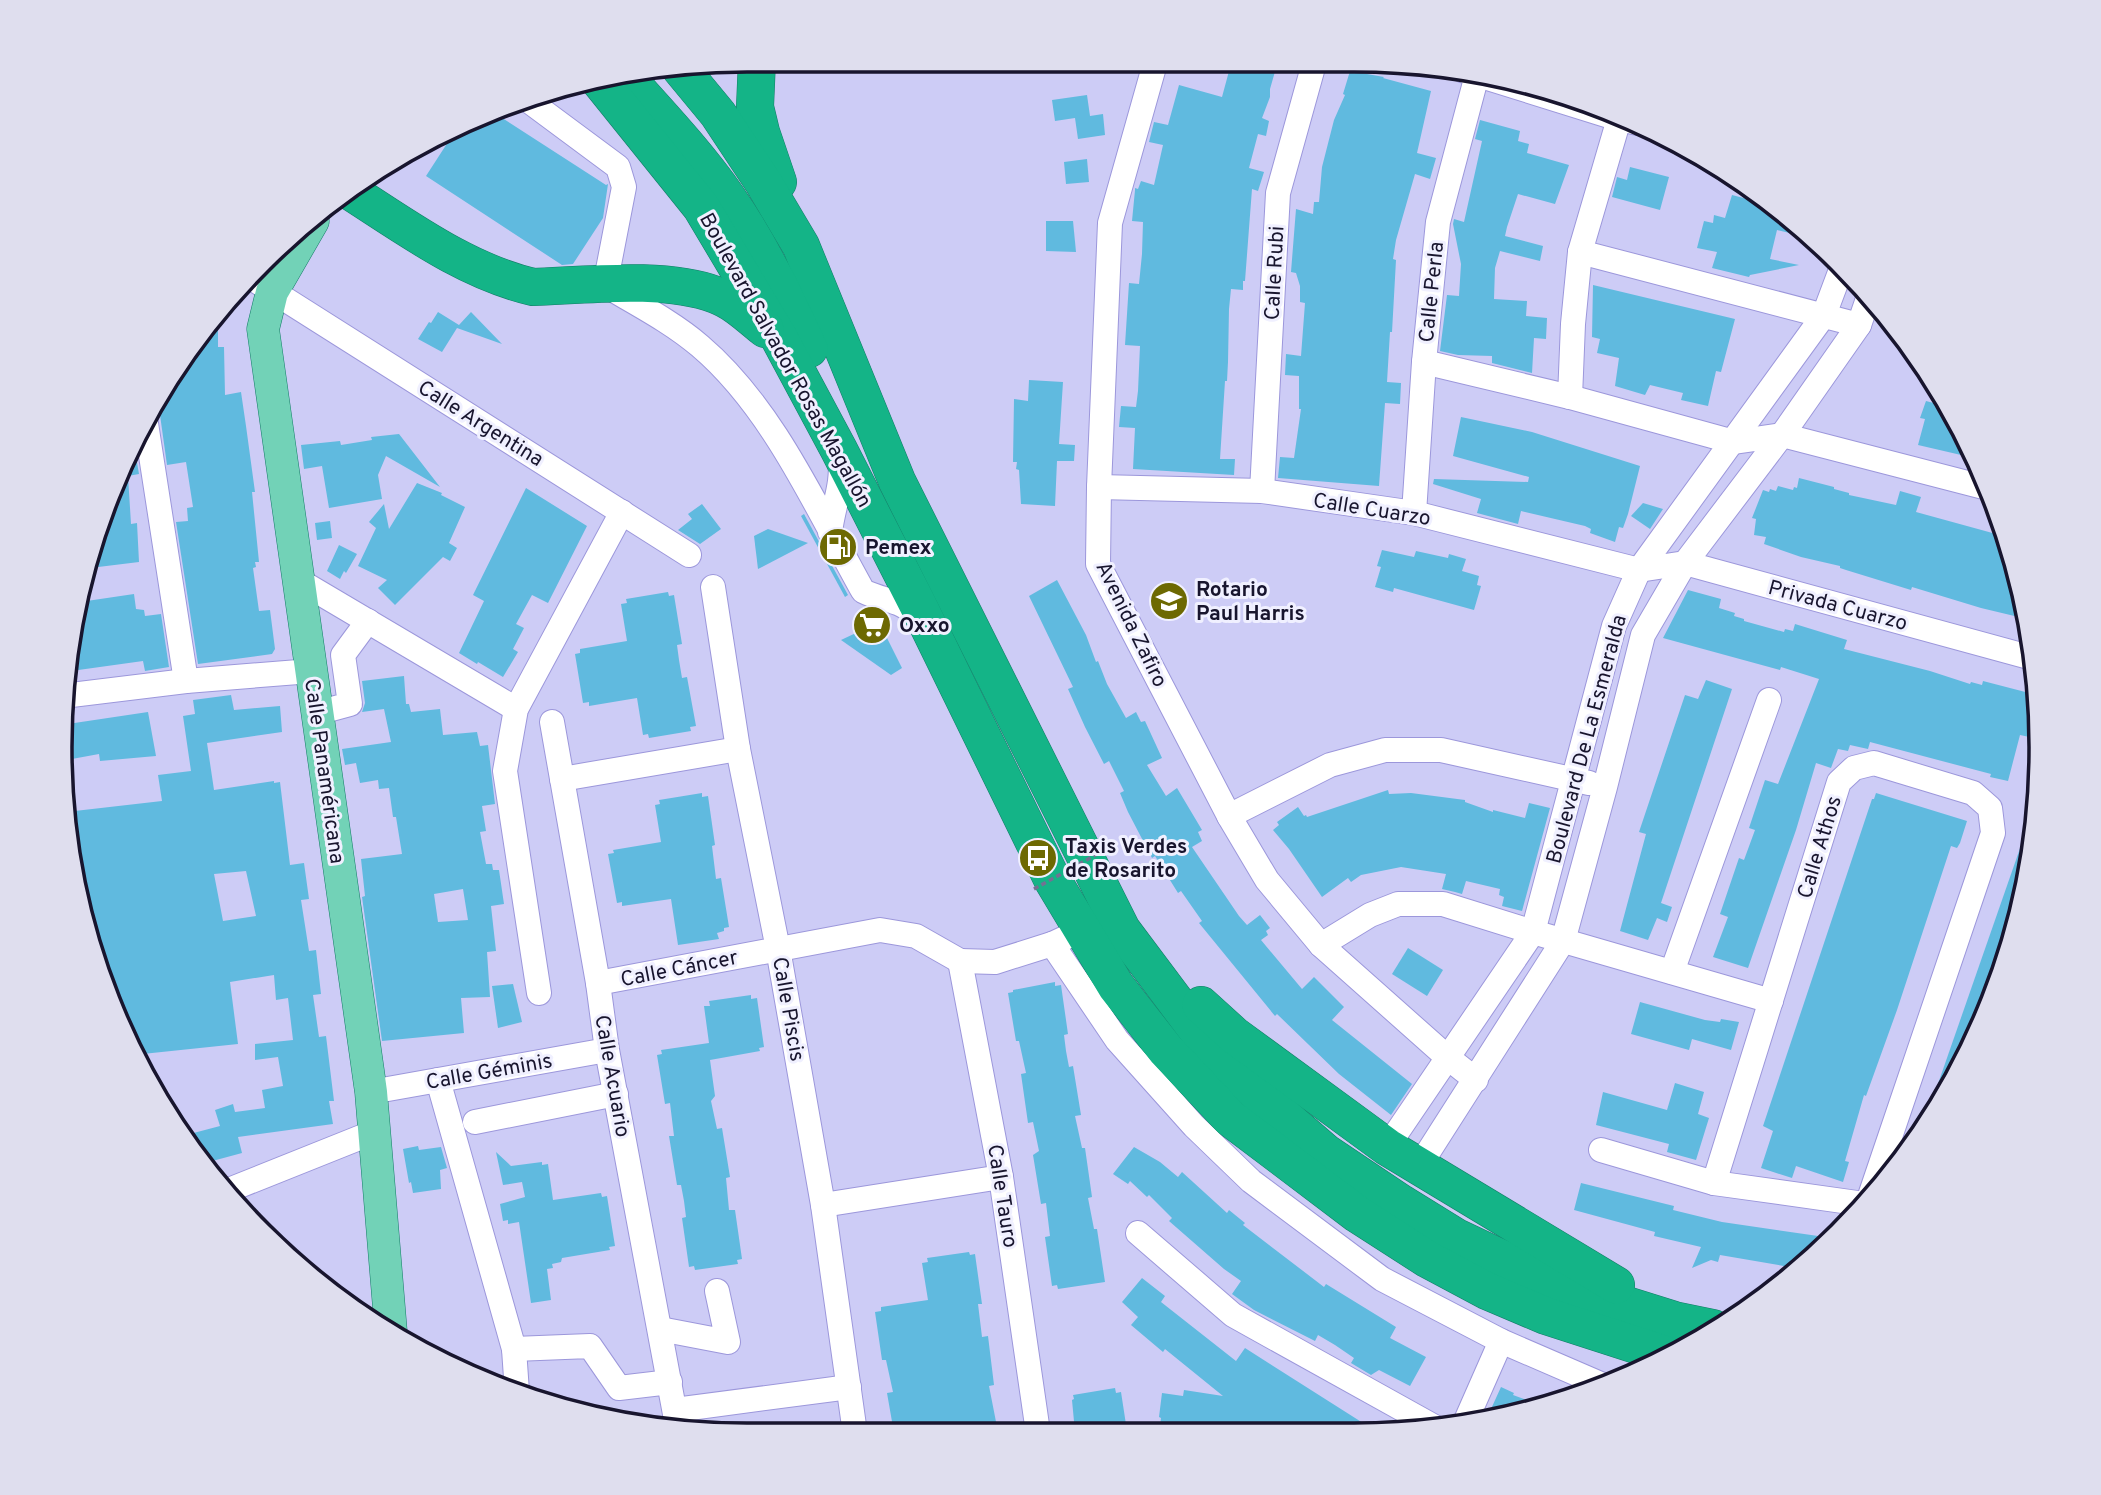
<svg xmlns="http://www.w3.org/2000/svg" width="2101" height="1495" font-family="Overpass,sans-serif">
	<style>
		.building { fill: #60badf; fill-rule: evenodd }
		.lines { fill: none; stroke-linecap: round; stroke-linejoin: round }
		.minor-casing { stroke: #9c97db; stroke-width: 26 }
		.major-casing { stroke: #157c68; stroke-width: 33 }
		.highway-casing { stroke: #157c68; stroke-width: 38 }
		.minor { stroke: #fff; stroke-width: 24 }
		.major { stroke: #72d2b7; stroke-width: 32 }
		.highway { stroke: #14b487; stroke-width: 37 }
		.path-bridge { stroke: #737193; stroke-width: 3.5; stroke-dasharray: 5 3.5; stroke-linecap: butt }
		.labels { text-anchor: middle; stroke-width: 6; stroke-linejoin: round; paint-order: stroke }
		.street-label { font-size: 21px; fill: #18152e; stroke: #f0f0ff }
		.poi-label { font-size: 21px; font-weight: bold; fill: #18152e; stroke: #f0f0ff; text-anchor: start }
		.rim { fill: none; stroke: #18152e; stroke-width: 3.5 }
	</style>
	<rect width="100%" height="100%" fill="#cdccf6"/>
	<g class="building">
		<polygon points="1232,60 1245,60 1276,68 1270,89 1270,97 1262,118 1269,121 1266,136 1258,134 1249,168 1264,172 1258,191 1252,189 1245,281 1243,281 1243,290 1231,289 1229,309 1228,362 1227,381 1225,381 1220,459 1235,459 1234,475 1133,469 1135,428 1119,427 1121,406 1136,407 1138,391 1140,346 1125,345 1129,283 1139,284 1142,254 1143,222 1132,221 1135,190 1135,188 1138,189 1141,181 1154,185 1163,145 1149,142 1154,122 1168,125 1179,85 1222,97"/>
		<polygon points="1350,71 1384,77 1383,78 1431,91 1417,153 1436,158 1430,179 1415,174 1396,240 1393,259 1396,260 1392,332 1390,332 1387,382 1401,383 1400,404 1385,403 1379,486 1278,478 1280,457 1294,458 1301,409 1299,409 1299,376 1285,375 1286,354 1301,356 1305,303 1300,302 1300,286 1296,273 1291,272 1296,209 1313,214 1314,202 1319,202 1322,167 1334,120 1345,95 1343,94"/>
		<polygon points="1087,95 1090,116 1103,114 1105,135 1078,139 1075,118 1055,121 1052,100"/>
		<polygon points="490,110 606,185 608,184 603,218 573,264 562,265 426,176 459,125"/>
		<polygon points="1480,120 1520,131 1518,141 1529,144 1527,153 1569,165 1555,204 1518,194 1507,227 1505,236 1543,246 1540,261 1500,251 1495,268 1494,299 1527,301 1526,316 1547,318 1546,339 1534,338 1532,373 1492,363 1492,356 1458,355 1440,351 1447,295 1459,296 1461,264 1453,224 1454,219 1464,222 1482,141 1475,139"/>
		<polygon points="1087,159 1089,182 1066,184 1064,162"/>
		<polygon points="1630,167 1669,177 1660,210 1612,197 1617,177 1627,180"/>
		<polygon points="1732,195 1778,207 1811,238 1777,230 1770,259 1799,265 1750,275 1749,277 1712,268 1717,252 1697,248 1704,221 1713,223 1714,215 1725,218"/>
		<polygon points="1046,221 1073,221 1076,252 1046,251"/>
		<polygon points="1593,285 1735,319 1721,372 1716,371 1708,406 1681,400 1683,393 1650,385 1645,395 1615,386 1619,358 1597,353 1600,339 1592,337"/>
		<polygon points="218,310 218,347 224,347 225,395 241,392 246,426 255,492 252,492 259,562 255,562 256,567 253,568 259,611 270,610 275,649 272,654 198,664 176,522 188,521 187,508 193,507 186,462 167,465 160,415 155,399"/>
		<polygon points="438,312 459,325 471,312 502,344 457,328 442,352 418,339 429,322 431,323"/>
		<polygon points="1029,380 1063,382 1059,444 1075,445 1074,461 1057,461 1055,506 1021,504 1019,470 1016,469 1017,462 1013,462 1014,399 1028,401"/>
		<polygon points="1944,396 1949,403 1974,458 1918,445 1925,419 1920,418 1926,401 1941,405"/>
		<polygon points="1461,417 1532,432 1640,466 1628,514 1623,528 1619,527 1615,542 1590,533 1591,529 1585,526 1521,511 1518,524 1477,513 1481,499 1433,484 1434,479 1528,482 1529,477 1453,456"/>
		<polygon points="399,434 440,487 386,456 378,475 382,499 329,508 322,466 304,469 301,445 340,441 341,445 372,440 371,437"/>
		<polygon points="135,451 139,474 128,476 131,524 137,523 139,562 90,568 112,484 128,452"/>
		<polygon points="1799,478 1834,487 1834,489 1849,493 1849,495 1896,505 1900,491 1921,497 1916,512 2007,537 2027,619 1981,608 1912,587 1911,590 1846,570 1840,568 1840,566 1801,557 1764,544 1766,537 1754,535 1756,519 1752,518 1763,490 1769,492 1770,489 1776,491 1778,486 1793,490 1794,487 1797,488"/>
		<polygon points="417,483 442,493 441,495 465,507 449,543 457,548 450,561 443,557 395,605 378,588 387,580 358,566 376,528 369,522 384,504 389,529"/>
		<polygon points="526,488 587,526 548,603 532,595 516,624 524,628 513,649 518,652 503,677 478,662 477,664 459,653 484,601 473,595"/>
		<polygon points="1643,503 1663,509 1650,529 1631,516"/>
		<polygon points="702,504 721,529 700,544 678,530 692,519 688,514"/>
		<polygon points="804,514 848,595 845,597 801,516"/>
		<polygon points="330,521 332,538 317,540 315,523"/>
		<polygon points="768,529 808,543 758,569 754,536"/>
		<polygon points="339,545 357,554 346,573 344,571 340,579 327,571"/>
		<polygon points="1382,550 1414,557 1416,551 1448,558 1449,554 1466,559 1462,571 1479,576 1477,585 1481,586 1474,610 1394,588 1393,592 1375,587 1381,567 1377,566"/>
		<polygon points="1057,580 1086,635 1096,662 1098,661 1107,684 1126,718 1136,712 1141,722 1145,721 1162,758 1147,765 1166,796 1177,788 1202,830 1198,832 1202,841 1192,847 1239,916 1247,925 1260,915 1270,928 1266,931 1268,935 1261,940 1302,989 1314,977 1344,1007 1332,1020 1412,1084 1391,1115 1339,1074 1277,1014 1275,1016 1199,923 1202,921 1181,891 1178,893 1155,856 1152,858 1128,812 1120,793 1124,791 1109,761 1104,764 1085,727 1068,689 1073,687 1029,596"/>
		<polygon points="1688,590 1721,599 1719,608 1735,613 1734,616 1744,619 1744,621 1784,632 1785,629 1793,631 1795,624 1847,640 1844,649 1930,671 1970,684 1971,682 1982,685 1983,681 2037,695 2038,739 2020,735 2008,781 1990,777 1991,774 1870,742 1868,749 1850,745 1848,751 1838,749 1831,768 1816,763 1796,830 1748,968 1713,957 1728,917 1720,914 1739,858 1744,860 1755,830 1749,828 1765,780 1778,784 1819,679 1781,667 1780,670 1663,638"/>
		<polygon points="668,592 669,596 674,595 682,644 677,645 679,660 682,678 687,677 696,726 690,727 691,731 649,738 648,734 643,735 637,698 589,706 589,702 583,703 575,654 580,653 580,649 627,641 621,604 627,603 626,599"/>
		<polygon points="134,594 136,609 144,610 145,616 161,614 169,667 145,671 143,661 64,672 65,658 80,602"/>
		<polygon points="875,624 885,634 902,668 891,675 841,640"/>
		<path d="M 404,676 L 406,704 L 409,704 L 411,712 L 440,709 L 443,735 L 477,732 L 480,746 L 488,745 L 495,804 L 482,806 L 486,831 L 480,832 L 486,864 L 492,864 L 493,870 L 499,870 L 504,904 L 491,906 L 496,951 L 487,952 L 490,997 L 461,998 L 464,1033 L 382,1041 L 362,897 L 365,896 L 361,859 L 402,854 L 396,817 L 393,817 L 389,788 L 379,789 L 378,780 L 360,783 L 356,763 L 345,765 L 342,749 L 391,742 L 384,709 L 362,712 L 365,703 L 362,681 ZM 463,889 L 468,920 L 438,922 L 434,894 Z"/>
		<polygon points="1706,680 1732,689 1661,903 1672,907 1667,922 1657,918 1648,940 1620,931 1646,834 1639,832 1685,695 1698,699"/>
		<path d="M 231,695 L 234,710 L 280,706 L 282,732 L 207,743 L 214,790 L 274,781 L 274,783 L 280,782 L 290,865 L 304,863 L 309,899 L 301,900 L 309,951 L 316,950 L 321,994 L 313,995 L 319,1037 L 326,1036 L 334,1101 L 329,1101 L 333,1124 L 238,1137 L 242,1153 L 205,1163 L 186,1135 L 220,1126 L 215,1110 L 233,1104 L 235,1112 L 265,1108 L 262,1090 L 283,1086 L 278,1057 L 255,1060 L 255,1044 L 293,1040 L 288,998 L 276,1000 L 274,975 L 230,982 L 238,1044 L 133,1055 L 74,885 L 66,812 L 162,801 L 158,775 L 191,771 L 183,716 L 195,714 L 193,700 ZM 246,871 L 256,916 L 223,921 L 214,874 Z"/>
		<polygon points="148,712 156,756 100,761 99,754 61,761 61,725"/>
		<polygon points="1388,790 1389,794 1411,793 1465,800 1465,802 1493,812 1493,810 1525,818 1529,803 1550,808 1522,911 1502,906 1504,897 1499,895 1500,889 1466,881 1462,894 1455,892 1442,889 1446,874 1401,867 1361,875 1351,882 1348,878 1322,897 1289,849 1273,830 1279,825 1277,822 1298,807 1304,816 1306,815 1307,817"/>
		<polygon points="702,793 702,797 708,796 715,845 712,846 716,879 721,878 729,927 724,928 724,931 717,933 719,939 678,945 671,899 622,906 622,902 617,903 608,854 614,853 613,850 661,842 655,805 660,804 659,800"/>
		<polygon points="1876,793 1967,821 1960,843 1957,848 1951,846 1897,1010 1866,1096 1864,1095 1845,1161 1849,1162 1843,1182 1796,1166 1792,1178 1761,1168 1773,1131 1763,1126 1872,799 1874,799"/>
		<polygon points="2025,834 2033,836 2018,925 1971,1051 1938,1104 1932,1101"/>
		<polygon points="1408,948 1443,970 1427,996 1392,974"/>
		<polygon points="1055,982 1055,986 1061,985 1068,1034 1064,1035 1066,1051 1069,1067 1073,1066 1081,1115 1075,1116 1082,1148 1085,1148 1092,1197 1088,1198 1094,1229 1097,1229 1105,1282 1058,1289 1057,1285 1052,1286 1045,1237 1050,1236 1046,1203 1041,1204 1033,1155 1039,1151 1033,1122 1028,1123 1021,1074 1026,1073 1019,1041 1016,1041 1008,993 1013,992 1013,990"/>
		<polygon points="513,984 522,1022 498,1028 492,986"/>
		<polygon points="751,995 751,999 757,998 764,1047 759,1048 760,1051 710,1060 715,1096 711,1101 717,1129 722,1128 730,1177 726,1178 729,1210 735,1210 742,1259 737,1260 738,1264 695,1270 694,1266 689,1267 682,1218 686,1217 684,1201 681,1185 677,1185 669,1136 674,1136 670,1103 665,1104 657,1055 662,1054 661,1050 709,1043 704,1006 710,1006 709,1001"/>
		<polygon points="1640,1002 1705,1020 1720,1022 1721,1019 1739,1022 1731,1050 1692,1039 1689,1050 1631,1034"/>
		<polygon points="1675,1083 1704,1092 1698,1114 1709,1118 1696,1160 1667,1152 1669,1144 1596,1125 1603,1092 1667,1110"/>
		<polygon points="418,1146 419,1150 441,1147 447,1168 440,1170 441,1189 413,1193 411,1182 409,1183 403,1149"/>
		<polygon points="1134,1147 1160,1162 1178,1177 1182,1172 1227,1213 1229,1210 1245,1223 1243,1225 1324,1287 1326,1284 1396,1327 1390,1338 1426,1357 1410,1386 1379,1370 1371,1375 1351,1363 1354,1358 1335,1345 1318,1335 1315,1341 1254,1310 1232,1294 1241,1281 1224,1269 1169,1221 1172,1218 1149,1195 1147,1197 1130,1181 1128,1184 1113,1174"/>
		<polygon points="496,1152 511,1166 542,1162 542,1165 548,1164 553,1200 601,1193 602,1197 607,1196 615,1246 609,1247 610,1250 562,1258 561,1262 552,1264 553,1268 547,1269 551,1300 531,1303 519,1222 508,1224 508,1220 503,1221 500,1204 525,1197 522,1182 503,1185"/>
		<polygon points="1581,1183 1674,1206 1673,1210 1722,1222 1832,1238 1801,1269 1720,1255 1718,1262 1711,1260 1692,1268 1701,1247 1654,1236 1655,1232 1574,1210"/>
		<polygon points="969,1252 970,1255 975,1254 982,1304 978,1304 982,1337 988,1336 994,1385 989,1386 998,1432 894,1433 887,1393 893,1392 886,1360 882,1360 875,1312 881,1311 881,1307 928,1300 922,1263 928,1262 927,1258"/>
		<polygon points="1142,1278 1165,1296 1161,1302 1236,1361 1245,1348 1374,1430 1178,1431 1160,1426 1161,1418 1159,1417 1162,1393 1183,1396 1184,1390 1223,1396 1165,1349 1163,1352 1131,1325 1138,1317 1122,1302"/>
		<polygon points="1501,1387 1514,1393 1513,1395 1543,1406 1486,1420"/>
		<polygon points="1115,1388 1116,1393 1121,1392 1127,1431 1075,1432 1072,1400 1074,1399 1073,1395"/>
	</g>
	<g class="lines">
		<defs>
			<g id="minor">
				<polyline points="1156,60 1110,223 1099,487 1098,564 1229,816 1267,880 1321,945 1447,1057 1476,1080"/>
				<polyline points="1462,70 1619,119 1638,123"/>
				<path d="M 525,98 L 618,167 L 624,187 L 605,285 C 637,304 672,322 700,346 C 773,408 817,509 863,591 C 887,603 898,597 921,619"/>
				<polyline points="1580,252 1859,325"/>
				<polyline points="250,277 689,555"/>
				<polyline points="1424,362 1570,397 1734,442 1782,435 1987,488"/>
				<polyline points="1570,397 1573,324 1580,252 1619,119"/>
				<polyline points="145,417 186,681"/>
				<polyline points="1099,487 1262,491 1414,513 1639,570 1685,563 2036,659"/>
				<polyline points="1262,491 1278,193 1315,60"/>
				<polyline points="1414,513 1424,362 1438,222 1477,75"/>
				<path d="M 830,532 C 833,506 844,483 840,457"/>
				<polyline points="298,580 516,709"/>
				<polyline points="713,587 738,749 778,949 823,1205 855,1433"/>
				<polyline points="63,696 186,681 311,671"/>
				<polyline points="317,713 350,704 343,655 368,621"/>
				<polyline points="552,722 598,983 607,1050 678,1430"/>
				<polyline points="562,779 738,749"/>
				<polyline points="1229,816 1330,765 1385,750 1441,750 1589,783"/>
				<polyline points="1052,944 1117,1040 1194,1126 1251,1181 1382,1279 1501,1341 1605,1386"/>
				<polyline points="1321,945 1370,915 1398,904 1443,904 1533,932 1771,1001"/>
				<polyline points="960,961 1001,1177 1038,1432"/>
				<polyline points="960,961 995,962 1052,944 1067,937"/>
				<polyline points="1672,972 1769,700"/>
				<polyline points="598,983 880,930 916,936 960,961"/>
				<polyline points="539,993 505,771 516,709 622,512"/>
				<polyline points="438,1080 514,1349 517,1392"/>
				<polyline points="371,1092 607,1050"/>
				<polyline points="475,1122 616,1094"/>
				<polyline points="1387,1147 1533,932 1614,626 1639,570 1824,315 1842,267"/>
				<polyline points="1601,1150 1714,1183 1864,1204"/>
				<polyline points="1418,1168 1563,941 1605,787 1643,635 1685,563 1782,435 1859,325 1870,293"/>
				<polyline points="1714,1183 1839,782 1854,768 1874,763 1973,793 1990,808 1993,833 1869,1199"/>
				<polyline points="224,1192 374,1132"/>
				<polyline points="823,1205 1001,1177"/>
				<polyline points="1138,1233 1233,1315 1440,1430"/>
				<polyline points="660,1329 728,1342 717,1291"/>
				<polyline points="514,1349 590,1346 619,1388 670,1382"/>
				<polyline points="675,1410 849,1387"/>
				<polyline points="1464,1425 1501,1341"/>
			</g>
			<polyline id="major" points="313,221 272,292 263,329 371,1092 391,1332"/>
			<g id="highway">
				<polyline points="757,60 755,107 761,132 778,182"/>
				<polyline points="680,68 718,114 763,182 801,246 897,481 1122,930 1209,1046 1259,1095 1325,1152 1401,1203 1456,1237 1528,1271 1594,1295 1674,1320 1713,1328"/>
				<path d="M 626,77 C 660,115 697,154 727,197 C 760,244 785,297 809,349"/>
				<polyline points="598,79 701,207 779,338 839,450 918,605 1053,881 1116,986 1166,1050 1230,1118 1357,1214 1427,1259 1487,1291 1546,1316 1670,1356"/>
				<path d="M 348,190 C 406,227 465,271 533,287 C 587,285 666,276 716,295 C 735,302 750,317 765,329"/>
				<polyline points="1201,1005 1234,1035 1387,1147 1616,1285"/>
			</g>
		</defs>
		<use href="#minor" class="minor-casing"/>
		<use href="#major" class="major-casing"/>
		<use href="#highway" class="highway-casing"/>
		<use href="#minor" class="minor"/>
		<use href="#major" class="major"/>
		<use href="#highway" class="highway"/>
		<polyline class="path-bridge" points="1034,889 1108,848"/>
	</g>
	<defs>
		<symbol id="fuel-disc" viewBox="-11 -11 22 22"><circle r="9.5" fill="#6d6902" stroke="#f0f0ff"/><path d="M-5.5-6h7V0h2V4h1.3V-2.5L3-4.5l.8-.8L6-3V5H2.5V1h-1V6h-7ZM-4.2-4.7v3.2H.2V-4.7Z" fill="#fff"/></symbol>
		<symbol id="school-disc" viewBox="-11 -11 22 22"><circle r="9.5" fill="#6d6902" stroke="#f0f0ff"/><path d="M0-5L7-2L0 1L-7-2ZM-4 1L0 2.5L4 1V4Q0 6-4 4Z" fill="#fff"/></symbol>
		<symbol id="supermarket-disc" viewBox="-11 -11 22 22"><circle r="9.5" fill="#6d6902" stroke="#f0f0ff"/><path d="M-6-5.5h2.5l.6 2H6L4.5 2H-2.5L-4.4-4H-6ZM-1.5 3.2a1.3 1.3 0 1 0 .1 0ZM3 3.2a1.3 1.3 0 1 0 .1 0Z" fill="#fff"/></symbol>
		<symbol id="bus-disc" viewBox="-11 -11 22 22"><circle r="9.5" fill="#6d6902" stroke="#f0f0ff"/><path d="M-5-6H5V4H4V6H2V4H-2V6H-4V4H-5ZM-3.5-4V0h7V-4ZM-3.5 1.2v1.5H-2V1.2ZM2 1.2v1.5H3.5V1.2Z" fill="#fff"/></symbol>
	</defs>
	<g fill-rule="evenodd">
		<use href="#fuel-disc" x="816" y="525" width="44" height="44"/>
		<use href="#school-disc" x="1147" y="579" width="44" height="44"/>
		<use href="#supermarket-disc" x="850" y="603" width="44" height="44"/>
		<use href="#bus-disc" x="1016" y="836" width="44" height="44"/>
	</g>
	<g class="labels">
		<g class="street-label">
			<text transform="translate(1274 273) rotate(-87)" y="7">Calle Rubi</text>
			<text transform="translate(1431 292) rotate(-84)" y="7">Calle Perla</text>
			<text transform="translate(786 360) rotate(61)" y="7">Boulevard Salvador Rosas Magallón</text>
			<text transform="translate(481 423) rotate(32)" y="7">Calle Argentina</text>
			<text transform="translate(1372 509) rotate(9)" y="7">Calle Cuarzo</text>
			<text transform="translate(1838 605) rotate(15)" y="7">Privada Cuarzo</text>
			<text transform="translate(1132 624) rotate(64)" y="7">Avenida Zafiro</text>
			<text transform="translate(1586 739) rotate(-75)" y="7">Boulevard De La Esmeralda</text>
			<text transform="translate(325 771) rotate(82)" y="7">Calle Panaméricana</text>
			<text transform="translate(1819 847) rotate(-73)" y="7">Calle Athos</text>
			<text transform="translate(679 968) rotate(-11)" y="7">Calle Cáncer</text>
			<text transform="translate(789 1009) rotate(80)" y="7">Calle Piscis</text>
			<text transform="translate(489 1071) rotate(-10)" y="7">Calle Géminis</text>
			<text transform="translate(613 1076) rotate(80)" y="7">Calle Acuario</text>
			<text transform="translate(1003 1196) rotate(81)" y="7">Calle Tauro</text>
		</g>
		<g class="poi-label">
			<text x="865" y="554">Pemex</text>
			<text x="1196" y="596">Rotario<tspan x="1196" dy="24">Paul Harris</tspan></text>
			<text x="899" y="632">Oxxo</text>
			<text x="1065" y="853">Taxis Verdes<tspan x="1065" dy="24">de Rosarito</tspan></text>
		</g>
	</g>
	<path d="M0 0H2101V1495H0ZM747 72H1354A675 675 0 0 1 2029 747V748A675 675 0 0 1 1354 1423H747A675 675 0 0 1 72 748V747A675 675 0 0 1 747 72Z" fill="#dfdeee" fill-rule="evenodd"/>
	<path class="rim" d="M747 72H1354A675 675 0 0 1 2029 747V748A675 675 0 0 1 1354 1423H747A675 675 0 0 1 72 748V747A675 675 0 0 1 747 72Z"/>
</svg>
